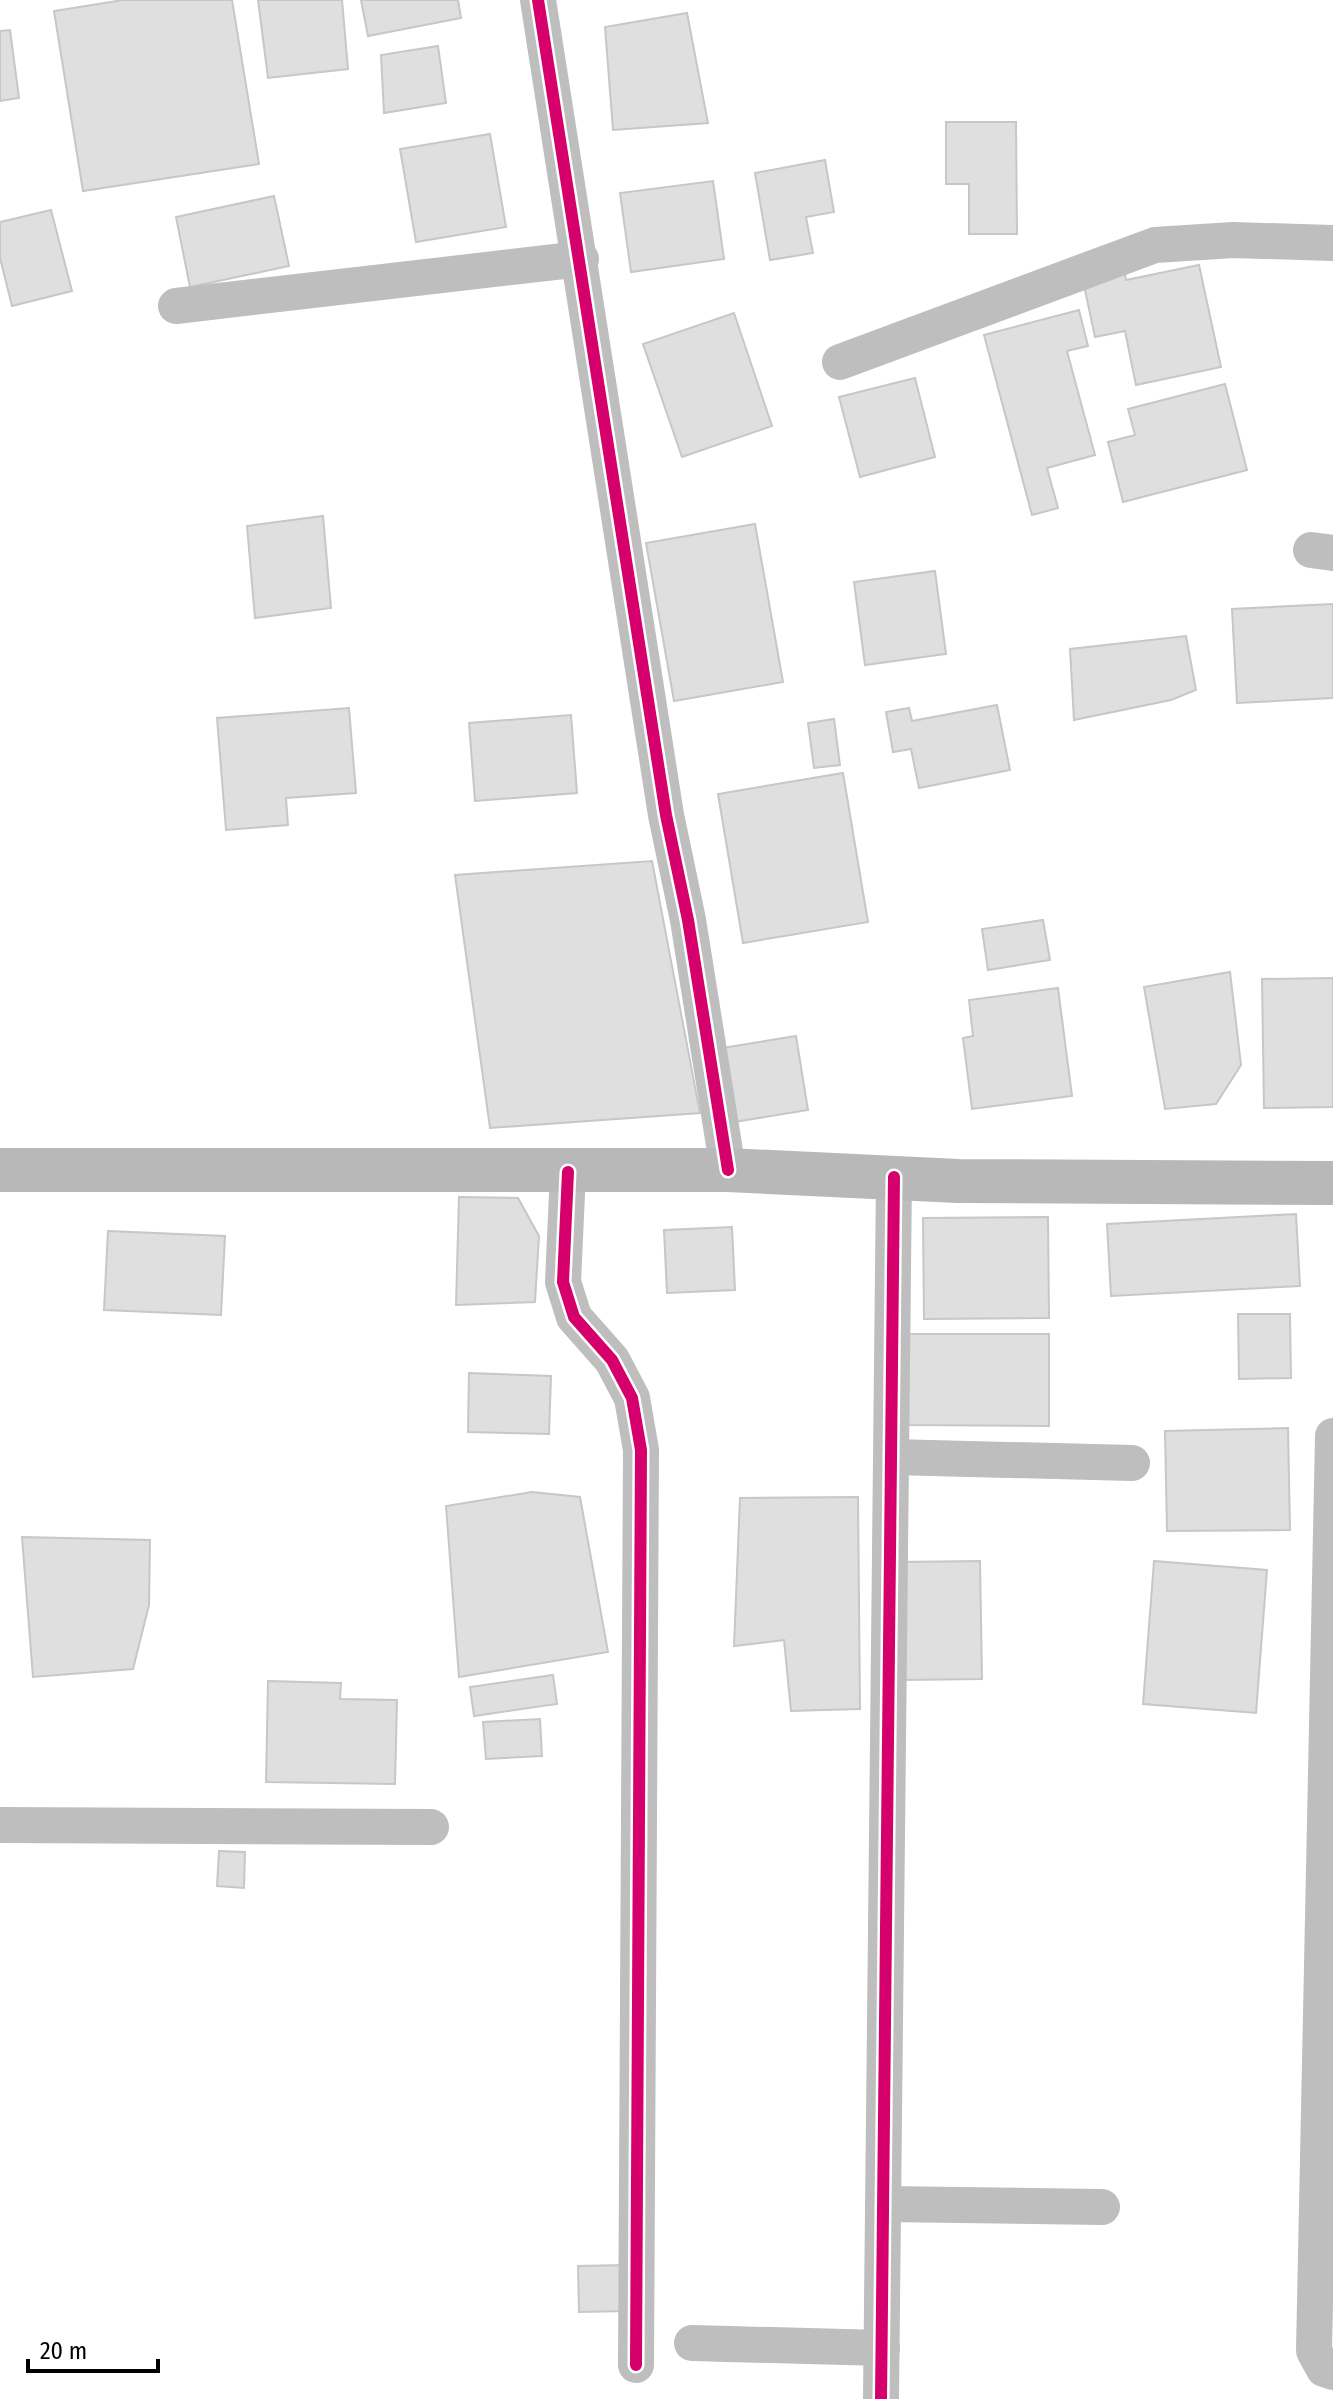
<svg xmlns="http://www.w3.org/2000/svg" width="1333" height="2399" font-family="'Fira Sans Condensed',sans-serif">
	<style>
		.building { fill: #dfdfdf; stroke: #c7c7c7; stroke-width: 2 }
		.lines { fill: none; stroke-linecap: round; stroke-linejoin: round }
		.street { stroke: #bebebe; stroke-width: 36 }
		.secondary { stroke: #b8b8b8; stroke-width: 44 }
		.cycleway-casing { stroke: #fff; stroke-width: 17 }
		.cycleway { stroke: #d6006c; stroke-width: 12 }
	</style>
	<rect width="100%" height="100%" fill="#fff"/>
	<g class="building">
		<polygon points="123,0 232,0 259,164 83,191 54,11"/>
		<polygon points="258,0 342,0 348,69 268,78"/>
		<polygon points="361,0 458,0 461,18 368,36"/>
		<polygon points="687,13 708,123 613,130 605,27"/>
		<polygon points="10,30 19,98 0,101 0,31"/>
		<polygon points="438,46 446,103 384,113 381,55"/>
		<polygon points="946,122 1016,122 1017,234 969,234 969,184 946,184"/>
		<polygon points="490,134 506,227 416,242 400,149"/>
		<polygon points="825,160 834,212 806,217 813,253 770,260 755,173"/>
		<polygon points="713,181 724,259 631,272 620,193"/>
		<polygon points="274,196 289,266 190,287 176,217"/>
		<polygon points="51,210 72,291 12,306 0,258 0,222"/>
		<polygon points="1199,265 1221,367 1136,385 1125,331 1095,337 1082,276 1124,267 1126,280"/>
		<polygon points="1079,310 1088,346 1067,351 1095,455 1047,468 1058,508 1032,515 984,335"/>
		<polygon points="734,313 772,426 682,457 643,344"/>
		<polygon points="915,378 935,457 860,477 839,397"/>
		<polygon points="1225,384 1247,470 1123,502 1108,442 1135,435 1128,409"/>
		<polygon points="323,516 331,608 255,618 247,526"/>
		<polygon points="755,524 783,682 674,701 646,543"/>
		<polygon points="935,571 946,654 865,665 854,582"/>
		<polygon points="1333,604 1333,698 1237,703 1232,609"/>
		<polygon points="1186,636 1196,690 1171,700 1074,720 1070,649"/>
		<polygon points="997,705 1010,770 919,788 911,749 893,752 886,712 909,708 912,721"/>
		<polygon points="349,708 356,793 286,798 288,825 226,830 217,718"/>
		<polygon points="571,715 577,793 475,801 469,723"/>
		<polygon points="834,719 840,765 814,768 808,723"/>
		<polygon points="843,773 868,922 743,943 718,794"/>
		<polygon points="652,861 700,1113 490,1128 455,875"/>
		<polygon points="1043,920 1050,960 988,970 982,929"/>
		<polygon points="1230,972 1241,1065 1216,1104 1165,1109 1144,987"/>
		<polygon points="1333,978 1333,1107 1264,1108 1262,979"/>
		<polygon points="1058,988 1072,1096 972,1109 963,1038 973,1036 969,1000"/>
		<polygon points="796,1036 808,1110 734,1122 722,1048"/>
		<polygon points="459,1197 518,1198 539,1236 535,1302 456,1305"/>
		<polygon points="1296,1214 1300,1286 1111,1296 1107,1224"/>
		<polygon points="1048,1217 1049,1318 924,1319 923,1218"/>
		<polygon points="732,1227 735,1290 667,1293 664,1230"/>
		<polygon points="108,1231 225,1236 221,1315 104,1310"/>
		<polygon points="1238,1314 1290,1314 1291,1378 1239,1379"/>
		<polygon points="908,1334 1049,1334 1049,1426 907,1425"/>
		<polygon points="469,1373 551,1376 549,1434 468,1432"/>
		<polygon points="1288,1428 1290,1530 1167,1531 1165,1431"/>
		<polygon points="532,1492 580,1497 608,1652 459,1677 446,1506"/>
		<polygon points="858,1497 860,1709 791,1711 784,1640 734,1646 740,1498"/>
		<polygon points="22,1537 150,1540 149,1605 133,1669 33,1677"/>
		<polygon points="980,1561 982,1679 902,1680 900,1562"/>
		<polygon points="1154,1561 1267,1570 1256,1713 1143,1704"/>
		<polygon points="553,1675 557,1704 474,1716 470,1687"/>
		<polygon points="268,1681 341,1683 340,1699 397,1700 395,1784 266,1782"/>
		<polygon points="540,1719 542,1756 486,1759 483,1722"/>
		<polygon points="219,1851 245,1852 244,1888 217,1886"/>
		<polygon points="625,2265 626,2311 579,2312 578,2266"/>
	</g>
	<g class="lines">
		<g class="street">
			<polyline points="538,0 666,815 688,920 728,1170"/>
			<polyline points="176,306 581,259"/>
			<polyline points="840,362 1155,245 1233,240 1333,243"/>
			<polyline points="1311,550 1333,553"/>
			<polyline points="568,1172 563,1282 574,1317 612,1360 632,1398 641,1450 636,2365"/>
			<polyline points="1333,1436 1314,2351 1324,2369 1333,2372"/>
			<polyline points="891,1457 1132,1463"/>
			<polyline points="0,1825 431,1827"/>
			<polyline points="883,2204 1102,2207"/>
			<polyline points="692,2343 882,2348"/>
			<polyline points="881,2399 894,1177"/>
		</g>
		<polyline class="secondary" points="0,1170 728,1170 958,1181 1333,1183"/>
		<defs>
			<g id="cycleway">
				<polyline points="538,0 666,815 688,920 728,1170"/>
				<polyline points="568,1172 563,1282 574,1317 612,1360 632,1398 641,1450 636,2365"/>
				<polyline points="881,2399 894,1177"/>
			</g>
		</defs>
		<use href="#cycleway" class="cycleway-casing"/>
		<use href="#cycleway" class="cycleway"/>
	</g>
	<path d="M28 2359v12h130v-12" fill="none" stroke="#000000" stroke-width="4"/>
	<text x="40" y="2359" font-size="24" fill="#000000" stroke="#ffffff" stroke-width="6" paint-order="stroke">20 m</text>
</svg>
